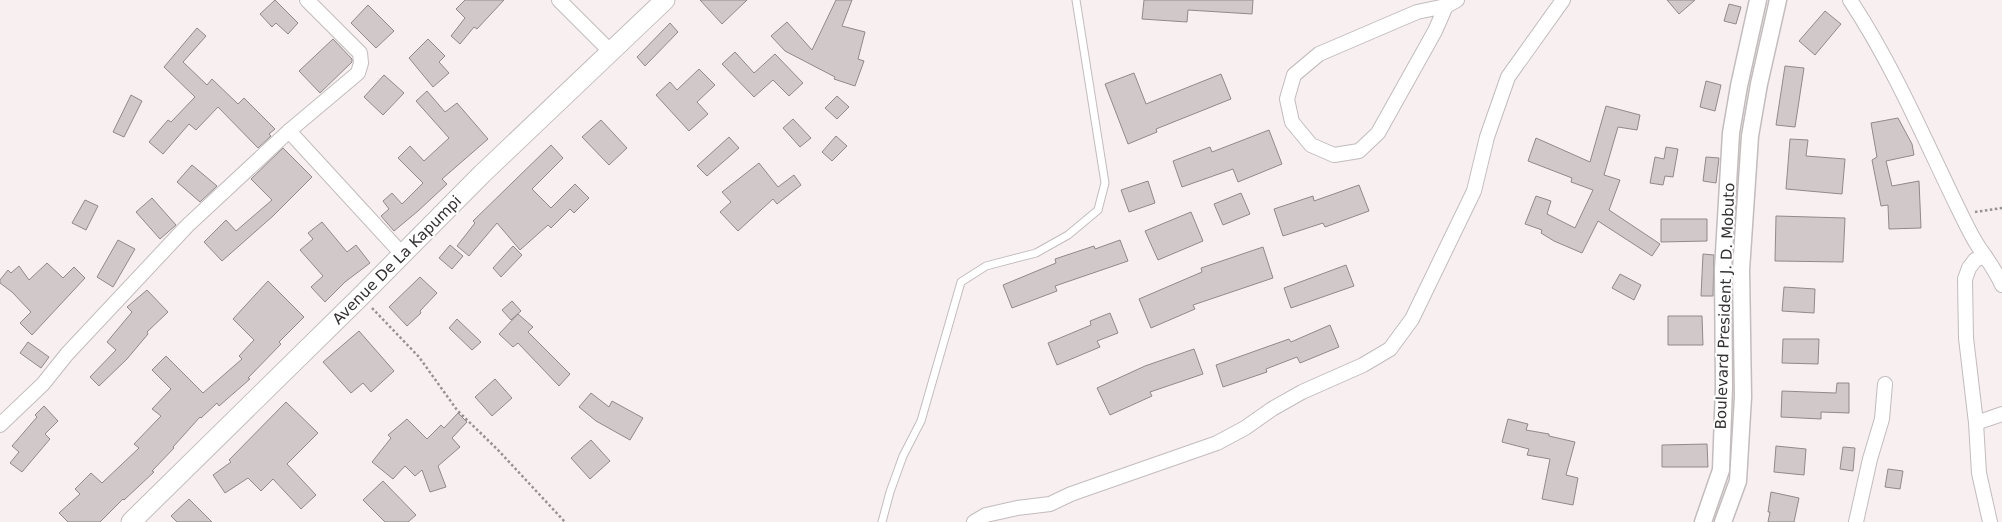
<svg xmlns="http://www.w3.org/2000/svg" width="2002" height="522" font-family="'DejaVu Sans',sans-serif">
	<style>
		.building { fill: #d0c8c9; stroke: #918a8b }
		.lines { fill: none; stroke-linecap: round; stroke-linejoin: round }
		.service-casing { stroke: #c3bcbd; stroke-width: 9 }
		.minor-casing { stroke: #c3bcbd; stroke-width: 16 }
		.tertiary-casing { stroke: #c3bcbd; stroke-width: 19 }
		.secondary-casing { stroke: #c3bcbd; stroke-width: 21 }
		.path { stroke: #979292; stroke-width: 2.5; stroke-dasharray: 2.5 2.5; stroke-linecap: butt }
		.service { stroke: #fff; stroke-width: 7 }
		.minor { stroke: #fff; stroke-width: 14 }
		.tertiary { stroke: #fff; stroke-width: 16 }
		.secondary { stroke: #fff; stroke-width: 19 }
		.labels { text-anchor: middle; stroke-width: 4; stroke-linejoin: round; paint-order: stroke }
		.street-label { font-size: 15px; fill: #333030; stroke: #fff }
	</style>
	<rect width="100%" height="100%" fill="#f7eff0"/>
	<g class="building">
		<polygon points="275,0 298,23 288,34 276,23 272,27 260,14"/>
		<polygon points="465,0 504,0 477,29 474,27 460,44 451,36 465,18 456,9"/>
		<polygon points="700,0 747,0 722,24"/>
		<polygon points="836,0 852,0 842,26 865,32 858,59 864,61 855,86 834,79 835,77 785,51 771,36 787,22 812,50"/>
		<polygon points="1144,0 1253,0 1252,14 1188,10 1187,22 1142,19"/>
		<polygon points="1667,0 1695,0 1679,14"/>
		<polygon points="1729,4 1741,7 1736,24 1724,21"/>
		<polygon points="368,5 394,31 376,48 351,23"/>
		<polygon points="1825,11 1841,24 1815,55 1799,41"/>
		<polygon points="670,23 678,32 645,66 637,57"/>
		<polygon points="197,28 206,36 183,62 207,85 212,79 238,104 244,98 275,129 269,134 271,136 258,148 218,107 196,130 189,124 163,154 149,142 168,120 171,122 195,97 164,67"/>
		<polygon points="333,39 352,59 352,62 320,93 299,71"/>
		<polygon points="428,39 445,56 439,62 449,73 433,87 409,58"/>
		<polygon points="735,52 754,73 775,54 803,83 789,96 773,80 754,97 722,64"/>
		<polygon points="1785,66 1804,68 1795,127 1776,125"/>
		<polygon points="699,69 715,85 697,102 708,114 689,131 656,95 670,82 677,90"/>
		<polygon points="1134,73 1146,104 1221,74 1231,99 1156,129 1157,132 1128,144 1105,84"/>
		<polygon points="384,75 404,93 383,115 364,97"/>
		<polygon points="1706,81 1721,85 1715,111 1700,107"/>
		<polygon points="427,91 445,112 457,103 488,139 442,179 447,184 418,211 394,231 381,216 389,209 383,201 392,193 402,204 423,183 398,158 410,146 424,161 449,138 416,101"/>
		<polygon points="131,95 142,101 124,137 113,132"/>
		<polygon points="837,96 849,107 837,119 825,108"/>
		<polygon points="1606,106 1640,115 1637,130 1618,127 1604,175 1620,180 1609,210 1660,244 1652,256 1598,221 1582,253 1554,241 1541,233 1542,230 1525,224 1536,196 1551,201 1547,214 1575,228 1593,190 1571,182 1572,178 1528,161 1536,138 1590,162"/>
		<polygon points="1898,118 1912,144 1914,155 1886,161 1892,186 1919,181 1921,228 1889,229 1888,205 1881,206 1872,160 1877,157 1871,123"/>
		<polygon points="793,119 811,138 800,147 783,128"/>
		<polygon points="601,120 627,148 609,165 582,137"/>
		<polygon points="1269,130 1282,164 1238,182 1233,169 1182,187 1173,161 1210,147 1212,152"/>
		<polygon points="836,136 847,146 832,161 822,152"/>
		<polygon points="729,137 739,148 707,176 697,166"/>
		<polygon points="1790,139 1808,140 1806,156 1845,159 1842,194 1786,189"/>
		<polygon points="551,145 563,158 532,189 551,208 575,184 589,198 574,213 570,209 551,228 548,225 520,250 497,223 469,256 457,246 475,223 473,221"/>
		<polygon points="1666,147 1678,149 1673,177 1665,176 1663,185 1650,183 1655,157 1664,159"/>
		<polygon points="283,148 312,177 273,216 222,261 204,242 226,220 236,231 272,200 251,179"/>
		<polygon points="1706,157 1719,158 1716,183 1703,181"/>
		<polygon points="759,163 778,187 794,175 801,185 777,204 773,199 738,231 720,212 731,202 722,192"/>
		<polygon points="192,165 217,186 200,202 177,182"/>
		<polygon points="1148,181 1155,203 1129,212 1121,190"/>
		<polygon points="1359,185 1369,211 1325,227 1323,223 1283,236 1274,209 1313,196 1314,201"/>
		<polygon points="1241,193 1250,214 1223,225 1214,204"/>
		<polygon points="152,198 176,225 160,239 136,212"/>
		<polygon points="85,200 98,206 86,230 72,223"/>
		<polygon points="1191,212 1203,241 1158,260 1145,231"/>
		<polygon points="1776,216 1845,218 1843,262 1775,261"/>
		<polygon points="1661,219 1707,219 1707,241 1661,242"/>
		<polygon points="322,222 347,252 356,245 370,263 345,282 325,302 311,287 323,276 300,250 313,239 308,233"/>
		<polygon points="118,240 135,249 113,287 97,277"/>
		<polygon points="1120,240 1128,261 1055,286 1057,291 1012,308 1003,285 1056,263 1055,259 1094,246 1095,249"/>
		<polygon points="450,245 463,256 452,269 439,258"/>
		<polygon points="513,246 522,255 501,277 493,268"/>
		<polygon points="1263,247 1273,278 1193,305 1195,309 1151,328 1139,299 1202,272 1201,268"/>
		<polygon points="1703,254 1714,255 1713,296 1701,296"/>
		<polygon points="47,263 63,278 74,267 85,278 32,335 20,323 31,312 12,292 0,283 0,280 8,270 11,273 19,266 29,280"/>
		<polygon points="1346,265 1354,286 1291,308 1284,288"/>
		<polygon points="1620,274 1641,285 1634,300 1612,288"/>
		<polygon points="420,277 437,293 420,311 421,313 407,326 389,307"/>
		<polygon points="268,281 304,317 279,342 281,344 248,378 250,379 219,406 217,403 201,418 200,417 173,447 174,448 152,471 154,472 124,500 123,499 100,522 68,522 59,513 80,494 75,489 91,473 102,483 139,448 134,444 161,416 152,409 171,389 152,370 166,356 203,393 242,359 239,356 254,340 233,319"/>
		<polygon points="1784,287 1815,289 1814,313 1782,311"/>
		<polygon points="147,290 168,312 147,332 148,334 127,359 99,386 90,377 116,350 107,342 132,312 127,307"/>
		<polygon points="512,301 521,311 511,320 502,310"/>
		<polygon points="1110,313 1118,333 1097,341 1100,347 1057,365 1048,343 1091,325 1090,321"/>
		<polygon points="518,314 533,327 528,332 570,374 559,386 518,343 513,347 499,334"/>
		<polygon points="1668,316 1702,316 1703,345 1668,345"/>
		<polygon points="457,319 481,342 472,350 449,328"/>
		<polygon points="1330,325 1339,347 1300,363 1297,357 1266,369 1267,372 1223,387 1216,365 1289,339 1291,342"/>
		<polygon points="359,331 394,371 371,392 363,383 351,393 323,362"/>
		<polygon points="1783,339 1819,339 1818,364 1782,363"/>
		<polygon points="28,342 49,357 41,368 20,353"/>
		<polygon points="1194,349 1203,374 1150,392 1152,396 1110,415 1097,388 1145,366"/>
		<polygon points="495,379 512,398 492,416 475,397"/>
		<polygon points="1837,383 1849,383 1849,413 1821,412 1821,419 1781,417 1782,391 1836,393"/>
		<polygon points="591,393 609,407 612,401 643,418 630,440 596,421 579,407"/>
		<polygon points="286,402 318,433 287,464 316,495 301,509 273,479 261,491 248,478 225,493 213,475 231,462 229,460"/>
		<polygon points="44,406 58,421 45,434 50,439 22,472 10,463 19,452 12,446 37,417 35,415"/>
		<polygon points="458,413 467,422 452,438 460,447 438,466 446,487 430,492 422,470 415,476 405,466 393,479 372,462 391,438 388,435 407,419 427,439 441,425 444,428"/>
		<polygon points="1508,419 1528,424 1526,430 1549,434 1549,436 1575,442 1566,475 1578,478 1573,505 1542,499 1550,459 1527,455 1529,449 1502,442"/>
		<polygon points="591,440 610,461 590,479 571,458"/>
		<polygon points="1707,444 1708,467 1662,467 1662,445"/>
		<polygon points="1776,446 1806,449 1804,475 1774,472"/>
		<polygon points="1843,447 1855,448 1853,471 1840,469"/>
		<polygon points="1888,469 1903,471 1900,489 1885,487"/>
		<polygon points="383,481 416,515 408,522 385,522 363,500"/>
		<polygon points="1771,492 1799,498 1794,522 1768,522 1770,512 1768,512"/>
		<polygon points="189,499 212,522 177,522 171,516"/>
	</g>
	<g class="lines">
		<defs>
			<polyline id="service" points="882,522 890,492 903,456 921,421 961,282 986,266 1036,253 1068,235 1098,210 1105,183 1076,0"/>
			<g id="minor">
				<polyline points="559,0 611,52"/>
				<path d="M 1850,0 C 1893,65 1923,136 1957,206 C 1964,220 1971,236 1980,249 C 1989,262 1996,271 2002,285"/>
				<polyline points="1446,6 1435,31 1378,133 1359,151 1334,155 1311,145 1292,122 1287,99 1294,75 1319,54 1417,12 1446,6 1457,0"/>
				<polyline points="289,131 402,254"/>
				<polyline points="1985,256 1975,260 1969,268 1965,279 1966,338 1976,423 1979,473 1990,522"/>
				<polyline points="1976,423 2002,414"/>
				<polyline points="0,425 43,384 67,354 187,226 289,131 358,73 361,63 360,53 307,0"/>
				<polyline points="974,522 986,515 1017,508 1050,504 1071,494 1217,443 1245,428 1272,409 1302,392 1363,365 1390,349 1412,319 1474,191 1487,137 1508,77 1563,0"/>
				<polyline points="1856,522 1870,459 1882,419 1885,384"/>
			</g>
			<g id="tertiary">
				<polyline points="1703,522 1721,470 1724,387 1723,270 1731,133 1739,86 1758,0"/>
				<polyline points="1723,522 1738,481 1743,397 1741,270 1750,136 1759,84 1778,0"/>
			</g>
			<polyline id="secondary" points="131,522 361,296 482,174 665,0"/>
		</defs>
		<use href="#service" class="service-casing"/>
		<use href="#minor" class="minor-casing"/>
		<use href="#tertiary" class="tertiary-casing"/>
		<use href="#secondary" class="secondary-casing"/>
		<g class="path">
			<polyline points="1975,212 2002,208"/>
			<polyline points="372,308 419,357 457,410 498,450 565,522"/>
		</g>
		<use href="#service" class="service"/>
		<use href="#minor" class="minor"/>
		<use href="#tertiary" class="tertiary"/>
		<use href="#secondary" class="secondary"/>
	</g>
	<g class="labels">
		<g class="street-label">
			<text transform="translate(397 260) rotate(-45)" y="5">Avenue De La Kapumpi</text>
			<text transform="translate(1725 306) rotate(-88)" y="5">Boulevard President J. D. Mobuto</text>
		</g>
	</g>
</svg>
